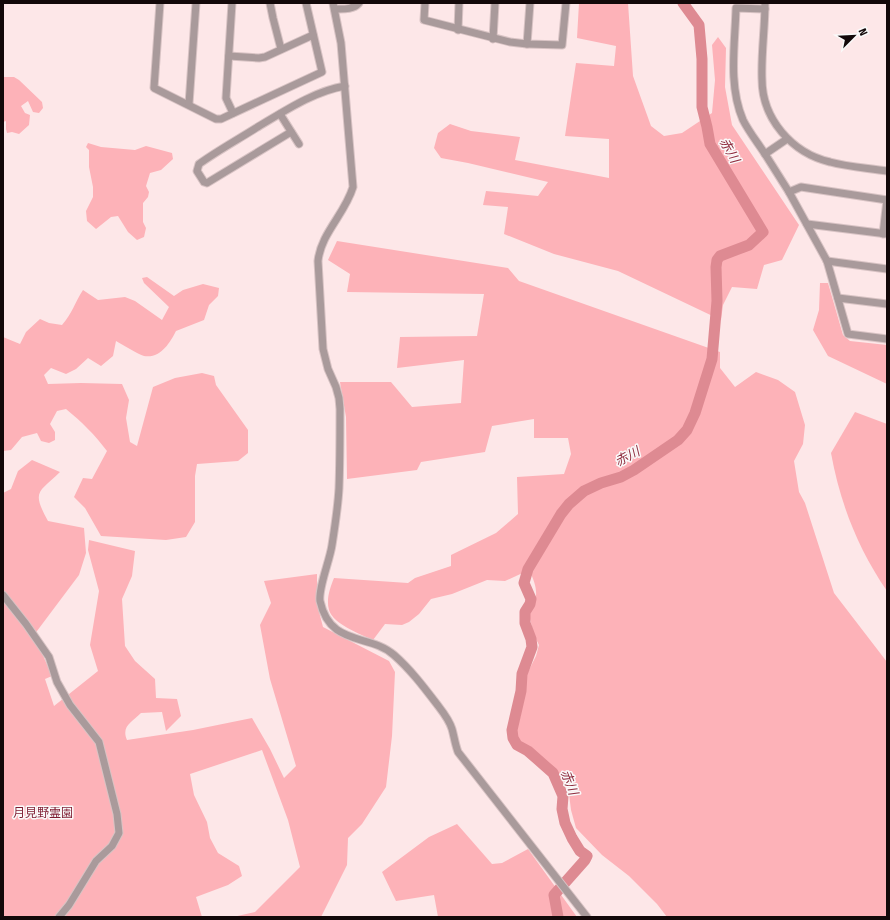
<svg xmlns="http://www.w3.org/2000/svg" width="890" height="920" font-family="'Fira Sans Condensed','Noto Sans JP',sans-serif">
	<style>
		.green { fill: #fdb2b8 }
		.lines { fill: none; stroke-linecap: round; stroke-linejoin: round }
		.river { stroke: #de8a92; stroke-width: 11 }
		.minor-casing { stroke: #d8c3c4; stroke-width: 9 }
		.minor { stroke: #a99a9b; stroke-width: 7 }
		.labels { text-anchor: middle; stroke-width: 3; stroke-linejoin: round; paint-order: stroke }
		.park-label { font-size: 12px; fill: #7e1b31; stroke: #fafafa }
		.water-label { font-size: 13px; font-style: italic; fill: #902d3f; stroke: #fafafa }
	</style>
	<rect width="100%" height="100%" fill="#fde7e8"/>
	<g class="green">
		<polygon points="579,3 628,3 633,76 651,126 664,136 682,133 712,113 715,80 712,45 718,37 726,48 725,87 732,125 799,225 782,260 764,265 757,289 732,287 723,305 721,320 618,271 554,254 504,234 508,207 483,205 486,191 538,196 548,182 468,163 441,158 434,148 438,133 450,124 471,131 520,137 515,160 609,178 609,139 565,136 576,63 614,66 616,46 577,38"/>
		<polygon points="3,77 14,77 19,80 42,102 43,108 39,113 33,112 28,101 21,106 25,113 30,115 29,125 19,134 12,132 7,133 6,129 6,121 3,122 3,88 4,85 3,84"/>
		<polygon points="88,143 101,147 135,150 146,146 172,153 173,159 161,170 150,173 146,186 149,192 148,197 143,203 143,222 146,228 144,237 137,240 128,232 118,216 111,217 96,229 87,221 86,211 93,197 93,187 89,167 89,150 86,147"/>
		<path d="M 337,241 L 508,268 L 519,281 L 720,352 L 720,368 L 735,387 L 756,372 L 778,380 L 795,392 L 805,425 L 803,444 L 794,461 L 799,492 L 805,503 L 834,593 L 887,662 L 887,917 L 667,917 L 657,904 L 629,876 L 602,855 L 576,828 L 571,810 L 568,786 L 542,759 L 520,743 L 516,739 L 515,732 L 520,718 L 524,680 L 536,656 L 539,645 L 534,635 L 529,615 C 539,598 538,588 529,570 L 505,581 L 487,580 L 452,594 L 431,599 L 419,614 L 409,622 L 402,625 L 385,624 L 373,640 C 360,634 333,624 329,610 C 326,599 330,588 334,578 L 408,583 L 415,578 L 451,566 L 451,555 L 496,533 L 518,514 L 517,477 L 564,474 L 571,454 L 568,438 L 534,438 L 534,419 L 492,426 L 485,452 L 421,462 L 417,470 L 347,479 L 346,417 L 340,382 L 391,382 L 412,407 L 461,403 L 464,360 L 397,368 L 400,337 L 477,336 L 484,294 L 347,292 L 350,274 L 328,260 Z"/>
		<path d="M 147,277 L 174,296 L 183,290 L 203,284 L 219,288 L 218,296 L 209,305 L 204,320 L 176,331 C 170,343 160,359 144,356 C 138,354 123,345 116,341 L 113,356 L 101,366 L 88,358 L 76,369 L 66,374 L 51,368 L 44,375 L 48,384 L 81,383 L 122,384 L 129,400 L 126,418 L 130,442 L 137,446 L 153,387 L 175,378 L 202,373 L 214,376 L 216,385 L 248,430 L 248,453 L 238,461 L 197,464 L 195,476 L 195,522 L 186,537 L 166,540 L 101,536 L 85,508 L 74,497 L 83,478 L 92,479 L 107,451 C 95,435 82,422 66,409 L 57,411 L 50,424 L 55,432 L 55,440 L 49,443 L 41,441 L 37,433 L 22,437 L 11,450 L 3,451 L 3,337 L 20,344 L 26,332 L 40,319 L 49,323 L 62,325 C 72,314 75,302 83,290 L 98,300 L 125,297 L 135,301 L 162,320 L 169,307 L 144,283 L 142,278 Z"/>
		<polygon points="820,283 828,283 843,335 850,341 887,345 887,384 828,356 813,330 819,310"/>
		<path d="M 855,412 L 887,424 L 887,591 C 858,549 840,503 831,453 Z"/>
		<path d="M 32,460 L 60,472 C 39,493 31,490 48,521 L 84,528 L 86,553 L 79,575 L 34,635 L 52,676 L 45,679 L 54,706 L 98,671 L 90,645 L 99,591 L 88,550 L 89,540 L 135,551 L 132,576 L 122,599 L 125,646 L 135,661 L 155,679 L 156,698 L 177,699 L 181,716 L 166,731 L 162,712 L 141,713 C 132,722 121,726 127,740 L 193,730 L 252,718 L 270,749 L 284,778 L 296,766 L 270,679 L 260,625 L 271,603 L 264,581 L 317,574 L 317,604 L 323,627 L 389,661 L 395,672 L 392,736 L 386,787 L 362,824 L 348,838 L 347,865 L 321,917 L 233,917 L 255,912 L 300,867 L 288,820 L 262,750 L 190,774 L 194,795 L 207,822 L 210,838 L 218,853 L 239,866 L 242,876 L 228,885 L 196,897 L 202,917 L 3,917 L 3,493 L 11,489 L 18,471 Z"/>
		<polygon points="457,824 492,864 502,863 528,849 577,917 438,917 434,895 396,901 382,872 429,837"/>
	</g>
	<g class="lines">
		<polyline class="river" points="558,917 554,895 585,860 587,856 580,851 572,838 565,823 562,809 563,796 553,773 528,751 517,745 513,738 512,730 521,691 522,674 532,647 531,639 525,623 525,612 530,604 531,599 524,583 528,569 561,514 569,504 584,491 601,483 621,477 634,470 678,440 687,430 695,413 712,359 717,301 716,267 717,260 720,256 749,245 763,232 710,144 707,127 702,107 702,59 699,25 683,3"/>
		<defs>
			<g id="minor">
				<polyline points="160,3 154,88 216,119 221,119 322,72 306,3"/>
				<polyline points="232,3 226,98 233,113"/>
				<polyline points="270,3 273,18 281,49"/>
				<path d="M 333,3 L 341,43 L 353,187 C 345,214 321,233 318,261 L 323,349 L 328,369 L 336,387 L 339,398 L 340,409 C 340,435 340,462 339,488 C 338,507 335,526 332,545 C 330,560 318,588 320,601 C 330,647 369,633 394,655 C 410,669 423,686 436,703 C 442,711 449,719 452,729 C 454,736 455,744 458,752 L 587,917"/>
				<polyline points="425,3 424,20 510,42 527,44 562,45 566,3"/>
				<path d="M 765,3 C 765,28 761,54 762,79 C 762,119 792,153 830,162 C 848,167 868,168 887,171"/>
				<path d="M 335,9 C 343,9 353,10 359,3"/>
				<path d="M 765,9 L 736,8 C 735,45 728,85 743,120 C 749,132 758,143 765,154"/>
				<polyline points="458,30 459,3"/>
				<polyline points="493,39 495,3"/>
				<polyline points="527,44 530,3"/>
				<polyline points="229,56 259,58 265,57 313,35"/>
				<polyline points="189,104 196,3"/>
				<polyline points="280,114 299,144"/>
				<path d="M 291,132 L 207,183 L 204,182 L 197,171 L 199,164 C 217,151 237,140 256,128 C 283,112 314,91 345,86"/>
				<polyline points="787,139 765,154 789,192 827,261 848,334 887,339"/>
				<polyline points="789,192 801,187 887,200"/>
				<polyline points="807,224 887,234"/>
				<polyline points="883,234 887,200"/>
				<polyline points="827,261 887,269"/>
				<polyline points="838,298 887,304"/>
				<polyline points="3,595 26,624 49,657 57,682 70,705 99,742 117,814 119,833 112,846 96,861 69,905 59,917"/>
			</g>
		</defs>
		<use href="#minor" class="minor-casing"/>
		<use href="#minor" class="minor"/>
	</g>
	<g class="labels">
		<g class="park-label">
			<text x="43" y="817">月見野霊園</text>
		</g>
		<g class="water-label">
			<text transform="translate(730 150) rotate(61)" y="5">赤川</text>
			<text transform="translate(627 456) rotate(-28)" y="5">赤川</text>
			<text transform="translate(570 782) rotate(69)" y="5">赤川</text>
		</g>
	</g>
	<rect width="890" height="920" fill="none" stroke="#130809" stroke-width="8"/>
	<g transform="translate(854 36) rotate(66)" stroke="#fafafa" stroke-width="3" paint-order="stroke">
	<path d="M0-3L7 15L0 10L-7 15Z" fill="#130809"/>
	<text y="-6" font-size="11" font-weight="bold" text-anchor="middle" fill="#130809">N</text>
	</g>
</svg>
